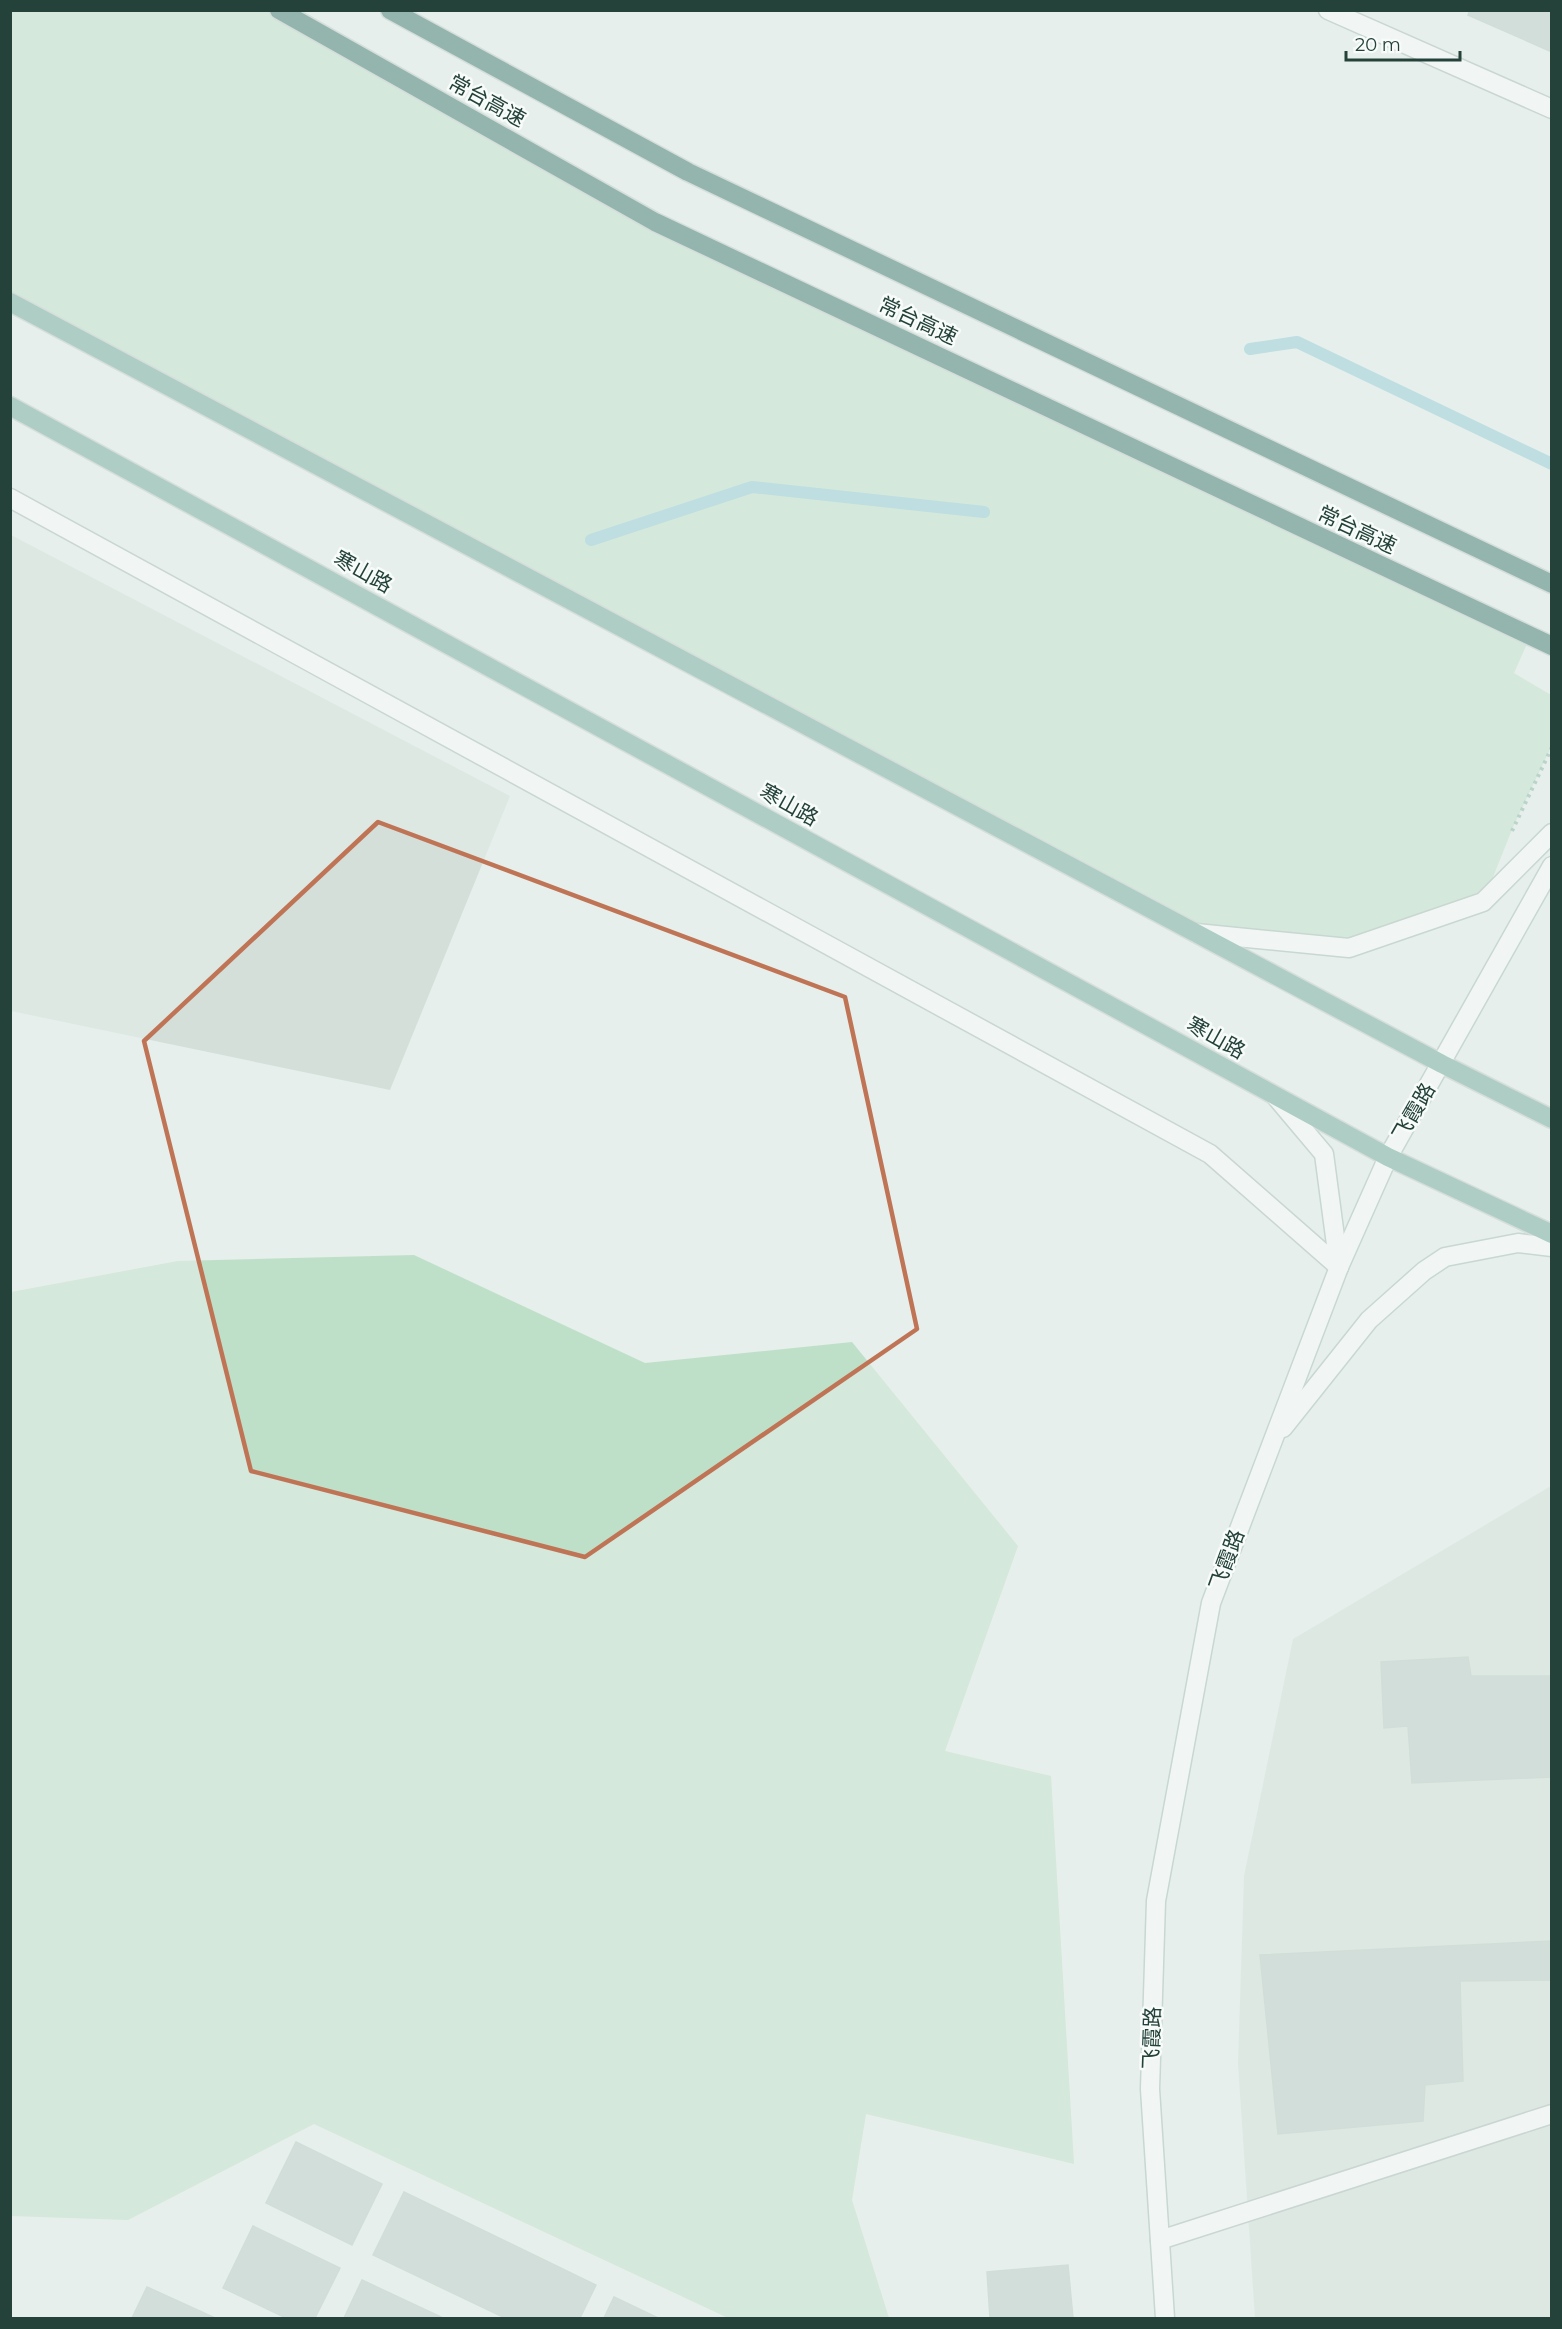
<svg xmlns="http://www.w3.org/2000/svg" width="1562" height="2329" font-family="Montserrat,'Noto Sans SC',sans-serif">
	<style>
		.built { fill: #d4dfda }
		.green { fill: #bfe0c8 }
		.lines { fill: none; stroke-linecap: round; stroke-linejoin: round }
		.stream { stroke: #8ec9d4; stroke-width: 12 }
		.building { fill: #bbcac4; stroke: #b8c9c2; stroke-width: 1.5 }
		.lane-casing { stroke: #a8b8b2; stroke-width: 21 }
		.secondary-casing { stroke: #a4bbb3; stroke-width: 21 }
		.primary-casing { stroke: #c2cac8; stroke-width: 21 }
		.highway-casing { stroke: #c2cac8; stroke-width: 21 }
		.path { stroke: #86b3a5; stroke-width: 4; stroke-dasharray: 3 4.5; stroke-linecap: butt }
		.lane { stroke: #fff; stroke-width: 18 }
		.secondary { stroke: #fff; stroke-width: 18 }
		.primary { stroke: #6aa596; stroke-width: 18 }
		.highway { stroke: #2f6f62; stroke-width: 18 }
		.marked { fill: none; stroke: #c07456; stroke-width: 4.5; stroke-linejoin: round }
		.labels { text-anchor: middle; stroke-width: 5; stroke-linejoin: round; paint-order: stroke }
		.street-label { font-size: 21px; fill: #24423a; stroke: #f7fbf9 }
	</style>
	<rect width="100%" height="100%" fill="#e6efeb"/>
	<g class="built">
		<polygon points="11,535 510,796 390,1090 11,1011"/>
		<polygon points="1551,1486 1551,2318 1255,2318 1238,2064 1244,1876 1293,1639"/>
	</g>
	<g class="green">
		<polygon points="11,11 279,11 655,222 1530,637 1514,673 1551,695 1551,747 1513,827 1483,902 1349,948 1196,933 11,302"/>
		<polygon points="414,1255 645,1363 852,1342 1018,1546 945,1751 1051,1776 1074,2164 866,2114 852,2200 889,2318 728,2318 314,2124 128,2220 11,2216 11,1292 178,1261"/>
	</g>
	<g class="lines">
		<g class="stream">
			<polyline points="1250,349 1297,342 1552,464"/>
			<polyline points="591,540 752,487 984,512"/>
		</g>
	</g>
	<g class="building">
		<polygon points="1470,10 1552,10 1552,52 1468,15"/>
		<polygon points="1468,1657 1471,1676 1552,1676 1552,1777 1412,1783 1408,1726 1384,1728 1381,1662"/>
		<polygon points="1552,1941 1552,1980 1460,1981 1463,2081 1425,2085 1423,2121 1278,2134 1260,1955"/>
		<polygon points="296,2142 382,2184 352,2245 266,2203"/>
		<polygon points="404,2192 596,2285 580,2318 505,2318 373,2255"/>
		<polygon points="253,2226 340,2268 315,2318 286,2318 223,2288"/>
		<polygon points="1068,2265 1073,2318 990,2318 987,2272"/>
		<polygon points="362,2280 443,2318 344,2318"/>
		<polygon points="147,2287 215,2318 132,2318"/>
		<polygon points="614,2297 658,2318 604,2318"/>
	</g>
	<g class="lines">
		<defs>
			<g id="lane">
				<polyline points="1328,10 1552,109"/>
				<polyline points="10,498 1210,1154 1339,1267"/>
				<polyline points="1160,2240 1552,2114"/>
			</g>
			<g id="secondary">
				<polyline points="1196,933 1349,948 1483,902 1552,833"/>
				<polyline points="1276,1097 1324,1154 1339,1267"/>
				<polyline points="1283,1428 1369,1320 1424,1271 1445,1257 1518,1243 1552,1247"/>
				<polyline points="1165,2318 1150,2089 1156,1901 1211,1603 1339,1267 1388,1157 1552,866"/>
			</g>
			<g id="primary">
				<polyline points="10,302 1442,1064 1552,1119"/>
				<polyline points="10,406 1388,1157 1552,1234"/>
			</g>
			<g id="highway">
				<polyline points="279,10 655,222 1552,646"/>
				<polyline points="390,10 688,172 1552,584"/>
			</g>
		</defs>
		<use href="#lane" class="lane-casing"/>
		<use href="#secondary" class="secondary-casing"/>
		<use href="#primary" class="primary-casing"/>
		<use href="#highway" class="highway-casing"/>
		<polyline class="path" points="1512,831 1552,747"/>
		<use href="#lane" class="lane"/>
		<use href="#secondary" class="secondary"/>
		<use href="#primary" class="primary"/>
		<use href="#highway" class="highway"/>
	</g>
	<path d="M0 0H1562V2329H0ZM 378,822 L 845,997 L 917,1329 L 585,1557 L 251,1471 L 144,1041 Z" fill="#e6efeb" fill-opacity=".55" fill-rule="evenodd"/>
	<path class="marked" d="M 378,822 L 845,997 L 917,1329 L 585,1557 L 251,1471 L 144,1041 Z"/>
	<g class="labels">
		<g class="street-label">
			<text transform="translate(487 101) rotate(29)" y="7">常台高速</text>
			<text transform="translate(918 321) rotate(25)" y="7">常台高速</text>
			<text transform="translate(1357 530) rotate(25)" y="7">常台高速</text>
			<text transform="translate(363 572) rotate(29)" y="7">寒山路</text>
			<text transform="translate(789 805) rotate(29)" y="7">寒山路</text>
			<text transform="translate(1216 1038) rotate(29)" y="7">寒山路</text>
			<text transform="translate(1414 1112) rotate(-60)" y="7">飞霞路</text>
			<text transform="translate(1227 1560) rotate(-70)" y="7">飞霞路</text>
			<text transform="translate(1152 2038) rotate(-88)" y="7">飞霞路</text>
		</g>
	</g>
	<rect width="1562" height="2329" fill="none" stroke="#24423a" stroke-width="24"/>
	<path d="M1346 51v9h114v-9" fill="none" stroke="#24423a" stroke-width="3"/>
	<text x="1355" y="51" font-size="18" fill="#24423a" stroke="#f7fbf9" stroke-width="4.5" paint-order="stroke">20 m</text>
</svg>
